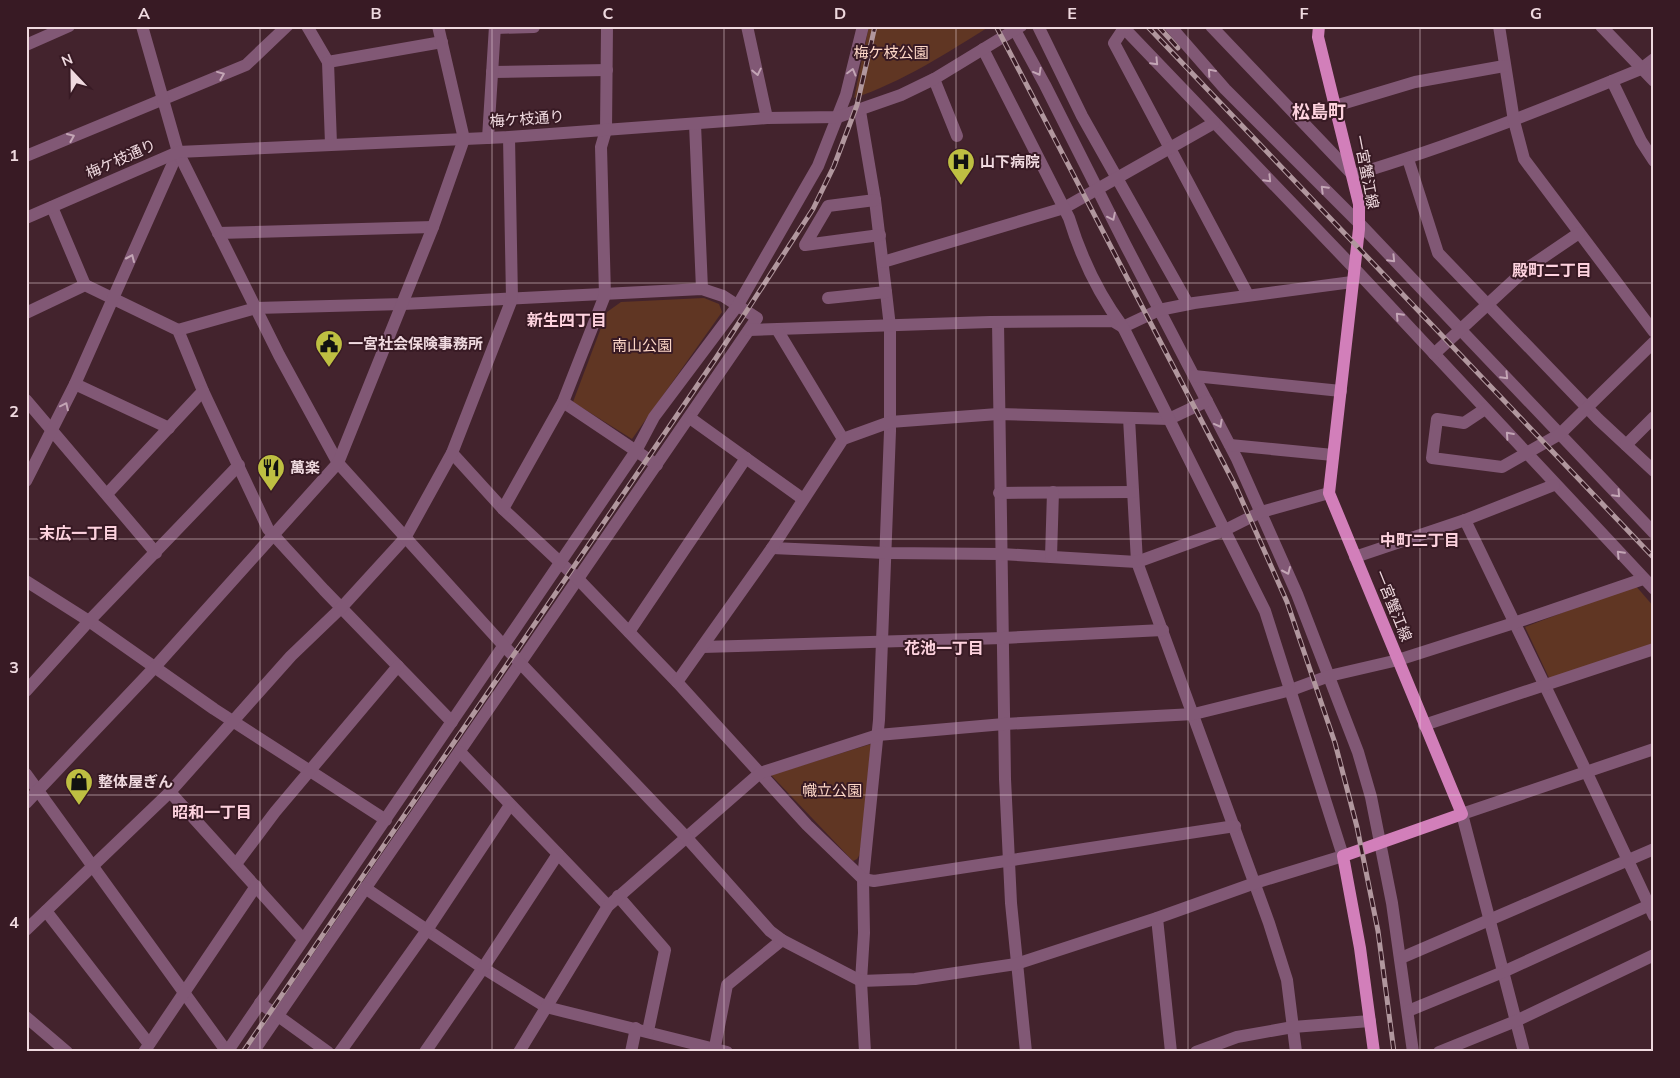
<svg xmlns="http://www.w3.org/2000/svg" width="1680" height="1078" font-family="Mulish,'Noto Sans JP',sans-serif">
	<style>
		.green { fill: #603623 }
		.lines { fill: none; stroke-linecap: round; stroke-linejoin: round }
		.minor { stroke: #815875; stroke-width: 12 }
		.tertiary { stroke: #815875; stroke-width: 12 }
		.primary { stroke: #d27fba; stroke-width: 12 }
		.rail-casing { stroke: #b1979e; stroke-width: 5 }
		.rail { stroke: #381a24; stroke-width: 3; stroke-dasharray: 9; stroke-linecap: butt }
		.oneway { stroke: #c3a5b5 }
		.grid { fill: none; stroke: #efd9df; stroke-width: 1; stroke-opacity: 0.55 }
		.labels { text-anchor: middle; stroke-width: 4; stroke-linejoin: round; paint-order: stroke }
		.park-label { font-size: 15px; fill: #fdd7c7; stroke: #381a24 }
		.street-label { font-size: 15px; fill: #efd9df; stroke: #381a24 }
		.poi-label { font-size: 15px; font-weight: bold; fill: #efd9df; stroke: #381a24; text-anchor: start }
		.neighbourhood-label { font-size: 16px; font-weight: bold; fill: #fdd2de; stroke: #381a24 }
		.quarter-label { font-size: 18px; font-weight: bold; fill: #fdd2de; stroke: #381a24 }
		.neatline { fill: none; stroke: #efd9df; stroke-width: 2 }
		.grid-label { font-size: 16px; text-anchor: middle; font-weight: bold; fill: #efd9df }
	</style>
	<rect width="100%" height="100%" fill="#43232d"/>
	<g class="green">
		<path d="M 869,26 L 990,26 C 949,52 900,83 854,98 Z"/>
		<polygon points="704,298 719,304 722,312 632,439 573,402 607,312 621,302"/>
		<polygon points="1635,585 1654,607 1654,649 1550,680 1525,627"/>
		<polygon points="871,744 860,854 857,859 853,861 771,775"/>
	</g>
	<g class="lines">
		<g class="minor">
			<polyline points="307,26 328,62 442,42"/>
			<polyline points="747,26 767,118"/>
			<polyline points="1038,26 1082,116 1188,304"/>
			<polyline points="1122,26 1353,267 1654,589"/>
			<polyline points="1170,26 1225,89 1359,223 1654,533"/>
			<path d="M 1211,26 L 1353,175 C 1451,146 1546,108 1641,69 L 1654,59"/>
			<polyline points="1499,26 1514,121 1524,159 1654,332"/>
			<polyline points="1601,26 1654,81"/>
			<polyline points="495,28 534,27"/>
			<polyline points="1124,28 1114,43 1248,295"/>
			<polyline points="1015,30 1045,85 1125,244 1237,459 1297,594 1358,752 1371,797 1392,903 1413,1052"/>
			<polyline points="26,45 69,26"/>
			<polyline points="328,62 331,144"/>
			<polyline points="492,72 607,70"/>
			<polyline points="934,79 957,136"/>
			<polyline points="1612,81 1641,141 1654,161"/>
			<polyline points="1335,106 1415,82 1504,66"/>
			<polyline points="860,111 875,200 886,292 890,327 890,431 879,720 863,879 864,933 861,981 865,1052"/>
			<polyline points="695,124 702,289"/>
			<polyline points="488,138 495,26"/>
			<polyline points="26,156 246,65 287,26"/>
			<polyline points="1408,159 1438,253 1598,419 1654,471"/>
			<polyline points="875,200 828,206 805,245 880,235"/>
			<polyline points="52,207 85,285"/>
			<polyline points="218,233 433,227"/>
			<polyline points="883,262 1064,208 1214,123"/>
			<polyline points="828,298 886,292"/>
			<polyline points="26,313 85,285 178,330 203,391 268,529 324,590 452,722"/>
			<polyline points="998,322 1005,779 1011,903 1026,1052"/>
			<polyline points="178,330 256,308 403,304 702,289 723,296 757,318 253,1052"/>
			<polyline points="749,330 990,322 1113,321 1123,327 1159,310 1194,303 1352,282"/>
			<polyline points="778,331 843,439"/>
			<polyline points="1434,354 1526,269 1579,233"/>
			<polyline points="1194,376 1341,391"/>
			<polyline points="75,384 169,428"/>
			<polyline points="26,400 156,553"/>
			<polyline points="563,402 657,465"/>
			<polyline points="1485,409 1464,423 1437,419 1432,458 1502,467 1560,434 1654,342"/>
			<polyline points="690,418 803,499"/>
			<polyline points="1129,418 1137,562 1269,923 1287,980 1296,1052"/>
			<polyline points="1230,445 1333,455"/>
			<polyline points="1626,445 1654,417"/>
			<polyline points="452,453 503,509 578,579 677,682 807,825 863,879 874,881 1235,826"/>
			<polyline points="26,481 75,384 178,152"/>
			<polyline points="999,493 1133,492"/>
			<polyline points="107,494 203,391"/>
			<polyline points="503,509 563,402 605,295 601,147 606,130 607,26"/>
			<polyline points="1465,520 1587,773"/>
			<polyline points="772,548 885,553 1001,554 1137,562 1225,530 1261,512 1329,493"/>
			<polyline points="1051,557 1053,492"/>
			<polyline points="1355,557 1465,520 1554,485"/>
			<polyline points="26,581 89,621 214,709 386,820"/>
			<polyline points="629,632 746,458"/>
			<polyline points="702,647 1003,638 1163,630"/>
			<polyline points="677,682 772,548 843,439 890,422 998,414 1169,419 1207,401"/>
			<polyline points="26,691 89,621 239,465"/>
			<polyline points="1424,725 1654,649"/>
			<polyline points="460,752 608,906"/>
			<polyline points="26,774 227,1052"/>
			<polyline points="170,792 303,939"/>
			<polyline points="1462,814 1524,1052"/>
			<polyline points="236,864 275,812 398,666"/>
			<polyline points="365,888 483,968 546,1007 727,1052"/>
			<polyline points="618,896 665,950 648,1031"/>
			<polyline points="46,911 149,1044"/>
			<polyline points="1157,918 1171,1052"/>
			<polyline points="26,930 170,792 291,656 342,607 405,538 452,453 512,299 509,137"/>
			<polyline points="1401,958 1654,849"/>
			<polyline points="260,1003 328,1052"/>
			<polyline points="1408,1011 1503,972 1654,903"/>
			<polyline points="144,1052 256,886"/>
			<polyline points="227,1052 636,451 654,417 738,305 818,166 846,95 863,26"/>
			<polyline points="340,1052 427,930 510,805"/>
			<polyline points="425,1052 483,968 558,854"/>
			<polyline points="519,1052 608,906 760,773 878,735 1004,724 1194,714 1291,690 1329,676 1398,660 1514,623 1643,579"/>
			<polyline points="631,1052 636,1028"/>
			<polyline points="714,1052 727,985 782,940"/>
			<polyline points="1196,1052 1237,1037 1293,1027 1370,1021"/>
			<polyline points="1439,1052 1516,1021 1654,955"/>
		</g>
		<g class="tertiary">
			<path d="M 142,26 L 178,152 L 279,355 L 338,463 L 504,646 L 687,838 L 770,931 L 782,940 L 861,981 L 915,979 L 1016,964 L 1157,918 L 1255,883 L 1343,856 L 1265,611 L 1123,327 C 1099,295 1081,257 1069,218 L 983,49"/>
			<polyline points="26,218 178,152 509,137 767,118 838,117 901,95 934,79 1021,26"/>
			<polyline points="1587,773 1654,916"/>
			<polyline points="26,803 154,668 338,463 433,227 464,139 438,26"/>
			<polyline points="1462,814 1654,749"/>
			<polyline points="26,1017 67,1052"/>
		</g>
		<polyline class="primary" points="1319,26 1318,37 1359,204 1359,229 1329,493 1462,814 1343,856 1360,948 1374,1052"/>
		<defs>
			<g id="rail">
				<polyline points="996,26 1236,487 1287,602 1335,743 1357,827 1378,931 1394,1052"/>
				<polyline points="1147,26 1654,558"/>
				<polyline points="1158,26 1178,48"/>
				<polyline points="243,1052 716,358 813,209 834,166 857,105 875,26"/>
			</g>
		</defs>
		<use href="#rail" class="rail-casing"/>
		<use href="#rail" class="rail"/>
	</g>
	<defs><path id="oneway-chevron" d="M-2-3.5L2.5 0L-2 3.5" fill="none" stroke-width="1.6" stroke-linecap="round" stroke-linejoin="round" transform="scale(1.25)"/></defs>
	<g class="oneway">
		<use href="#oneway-chevron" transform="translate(1155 62) rotate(46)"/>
		<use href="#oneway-chevron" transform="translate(757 72) rotate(78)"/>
		<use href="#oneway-chevron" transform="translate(852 72) rotate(-75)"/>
		<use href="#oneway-chevron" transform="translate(1038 72) rotate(61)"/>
		<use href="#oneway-chevron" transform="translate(1211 72) rotate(-131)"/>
		<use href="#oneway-chevron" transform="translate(221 75) rotate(-22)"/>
		<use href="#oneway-chevron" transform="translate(71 137) rotate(-23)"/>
		<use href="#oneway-chevron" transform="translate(1268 179) rotate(46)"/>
		<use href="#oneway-chevron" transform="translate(1324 189) rotate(-135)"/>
		<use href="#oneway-chevron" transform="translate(1112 217) rotate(64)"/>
		<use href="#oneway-chevron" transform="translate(131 258) rotate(-66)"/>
		<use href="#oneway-chevron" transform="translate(1392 259) rotate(46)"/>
		<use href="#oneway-chevron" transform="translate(1399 316) rotate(-133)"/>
		<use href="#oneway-chevron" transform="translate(1505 376) rotate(46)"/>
		<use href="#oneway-chevron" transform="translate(65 406) rotate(-64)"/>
		<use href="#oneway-chevron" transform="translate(1219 424) rotate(62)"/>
		<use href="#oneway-chevron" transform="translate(1509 435) rotate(-132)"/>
		<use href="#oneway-chevron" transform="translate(1617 494) rotate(47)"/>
		<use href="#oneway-chevron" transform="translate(1620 554) rotate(-134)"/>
		<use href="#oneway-chevron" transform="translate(1287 571) rotate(66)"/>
	</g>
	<path class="grid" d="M 260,26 L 260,1052M 492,26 L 492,1052M 724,26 L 724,1052M 956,26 L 956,1052M 1188,26 L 1188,1052M 1420,26 L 1420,1052M 26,283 L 1654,283M 26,539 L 1654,539M 26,795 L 1654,795"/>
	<defs>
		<symbol id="hospital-pin" viewBox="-11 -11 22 30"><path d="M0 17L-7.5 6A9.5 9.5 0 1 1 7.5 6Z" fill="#bebf42" stroke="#381a24"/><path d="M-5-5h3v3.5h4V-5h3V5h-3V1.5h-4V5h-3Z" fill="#111"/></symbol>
		<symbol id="civic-pin" viewBox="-11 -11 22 30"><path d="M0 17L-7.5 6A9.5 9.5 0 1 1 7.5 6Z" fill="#bebf42" stroke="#381a24"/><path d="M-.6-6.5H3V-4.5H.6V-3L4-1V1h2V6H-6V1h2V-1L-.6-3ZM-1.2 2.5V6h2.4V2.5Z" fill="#111"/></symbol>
		<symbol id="restaurant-pin" viewBox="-11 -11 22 30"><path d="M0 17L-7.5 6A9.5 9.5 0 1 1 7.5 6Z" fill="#bebf42" stroke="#381a24"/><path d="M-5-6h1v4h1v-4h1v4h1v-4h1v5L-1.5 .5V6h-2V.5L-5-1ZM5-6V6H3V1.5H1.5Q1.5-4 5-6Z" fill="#111"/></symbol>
		<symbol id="shop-pin" viewBox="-11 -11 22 30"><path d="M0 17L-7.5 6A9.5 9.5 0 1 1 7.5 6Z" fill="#bebf42" stroke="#381a24"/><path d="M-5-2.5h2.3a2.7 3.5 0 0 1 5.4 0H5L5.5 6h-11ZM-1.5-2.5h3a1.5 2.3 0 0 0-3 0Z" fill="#111"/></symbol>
	</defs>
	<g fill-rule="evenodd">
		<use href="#hospital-pin" x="945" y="146" width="32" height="43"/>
		<use href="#civic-pin" x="313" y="328" width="32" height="43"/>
		<use href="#restaurant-pin" x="255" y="452" width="32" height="43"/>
		<use href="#shop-pin" x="63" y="766" width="32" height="43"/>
	</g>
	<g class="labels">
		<g class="park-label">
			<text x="891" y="58">梅ケ枝公園</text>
			<text x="642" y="351">南山公園</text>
			<text x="832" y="796">幟立公園</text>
		</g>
		<g class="street-label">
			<text transform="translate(527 119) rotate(-4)" y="5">梅ケ枝通り</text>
			<text transform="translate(121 159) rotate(-24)" y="5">梅ケ枝通り</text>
			<text transform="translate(1366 172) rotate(79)" y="5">一宮蟹江線</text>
			<text transform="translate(1393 606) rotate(68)" y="5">一宮蟹江線</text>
		</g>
		<g class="poi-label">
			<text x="980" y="167">山下病院</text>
			<text x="348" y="349">一宮社会保険事務所</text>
			<text x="290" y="473">萬楽</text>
			<text x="98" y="787">整体屋ぎん</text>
		</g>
		<g class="neighbourhood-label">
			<text x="1552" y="276">殿町二丁目</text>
			<text x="567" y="326">新生四丁目</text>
			<text x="79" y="539">末広一丁目</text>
			<text x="1420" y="546">中町二丁目</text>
			<text x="944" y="654">花池一丁目</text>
			<text x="212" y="818">昭和一丁目</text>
		</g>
		<g class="quarter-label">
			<text x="1319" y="118">松島町</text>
		</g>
	</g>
	<rect width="1680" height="1078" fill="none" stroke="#381a24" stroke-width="55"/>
	<g transform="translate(72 72) rotate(338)" stroke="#381a24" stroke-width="4" paint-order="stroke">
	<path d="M0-4L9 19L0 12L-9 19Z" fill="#efd9df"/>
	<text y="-8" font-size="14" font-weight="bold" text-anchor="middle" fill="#efd9df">N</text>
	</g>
	<rect x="28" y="28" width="1624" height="1022" class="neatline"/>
	<g class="grid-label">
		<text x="144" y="19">A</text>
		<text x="376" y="19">B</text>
		<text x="608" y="19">C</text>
		<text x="840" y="19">D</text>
		<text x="1072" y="19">E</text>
		<text x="1304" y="19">F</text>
		<text x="1536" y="19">G</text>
		<text x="14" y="161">1</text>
		<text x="14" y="417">2</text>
		<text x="14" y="673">3</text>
		<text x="14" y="928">4</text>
	</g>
</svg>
